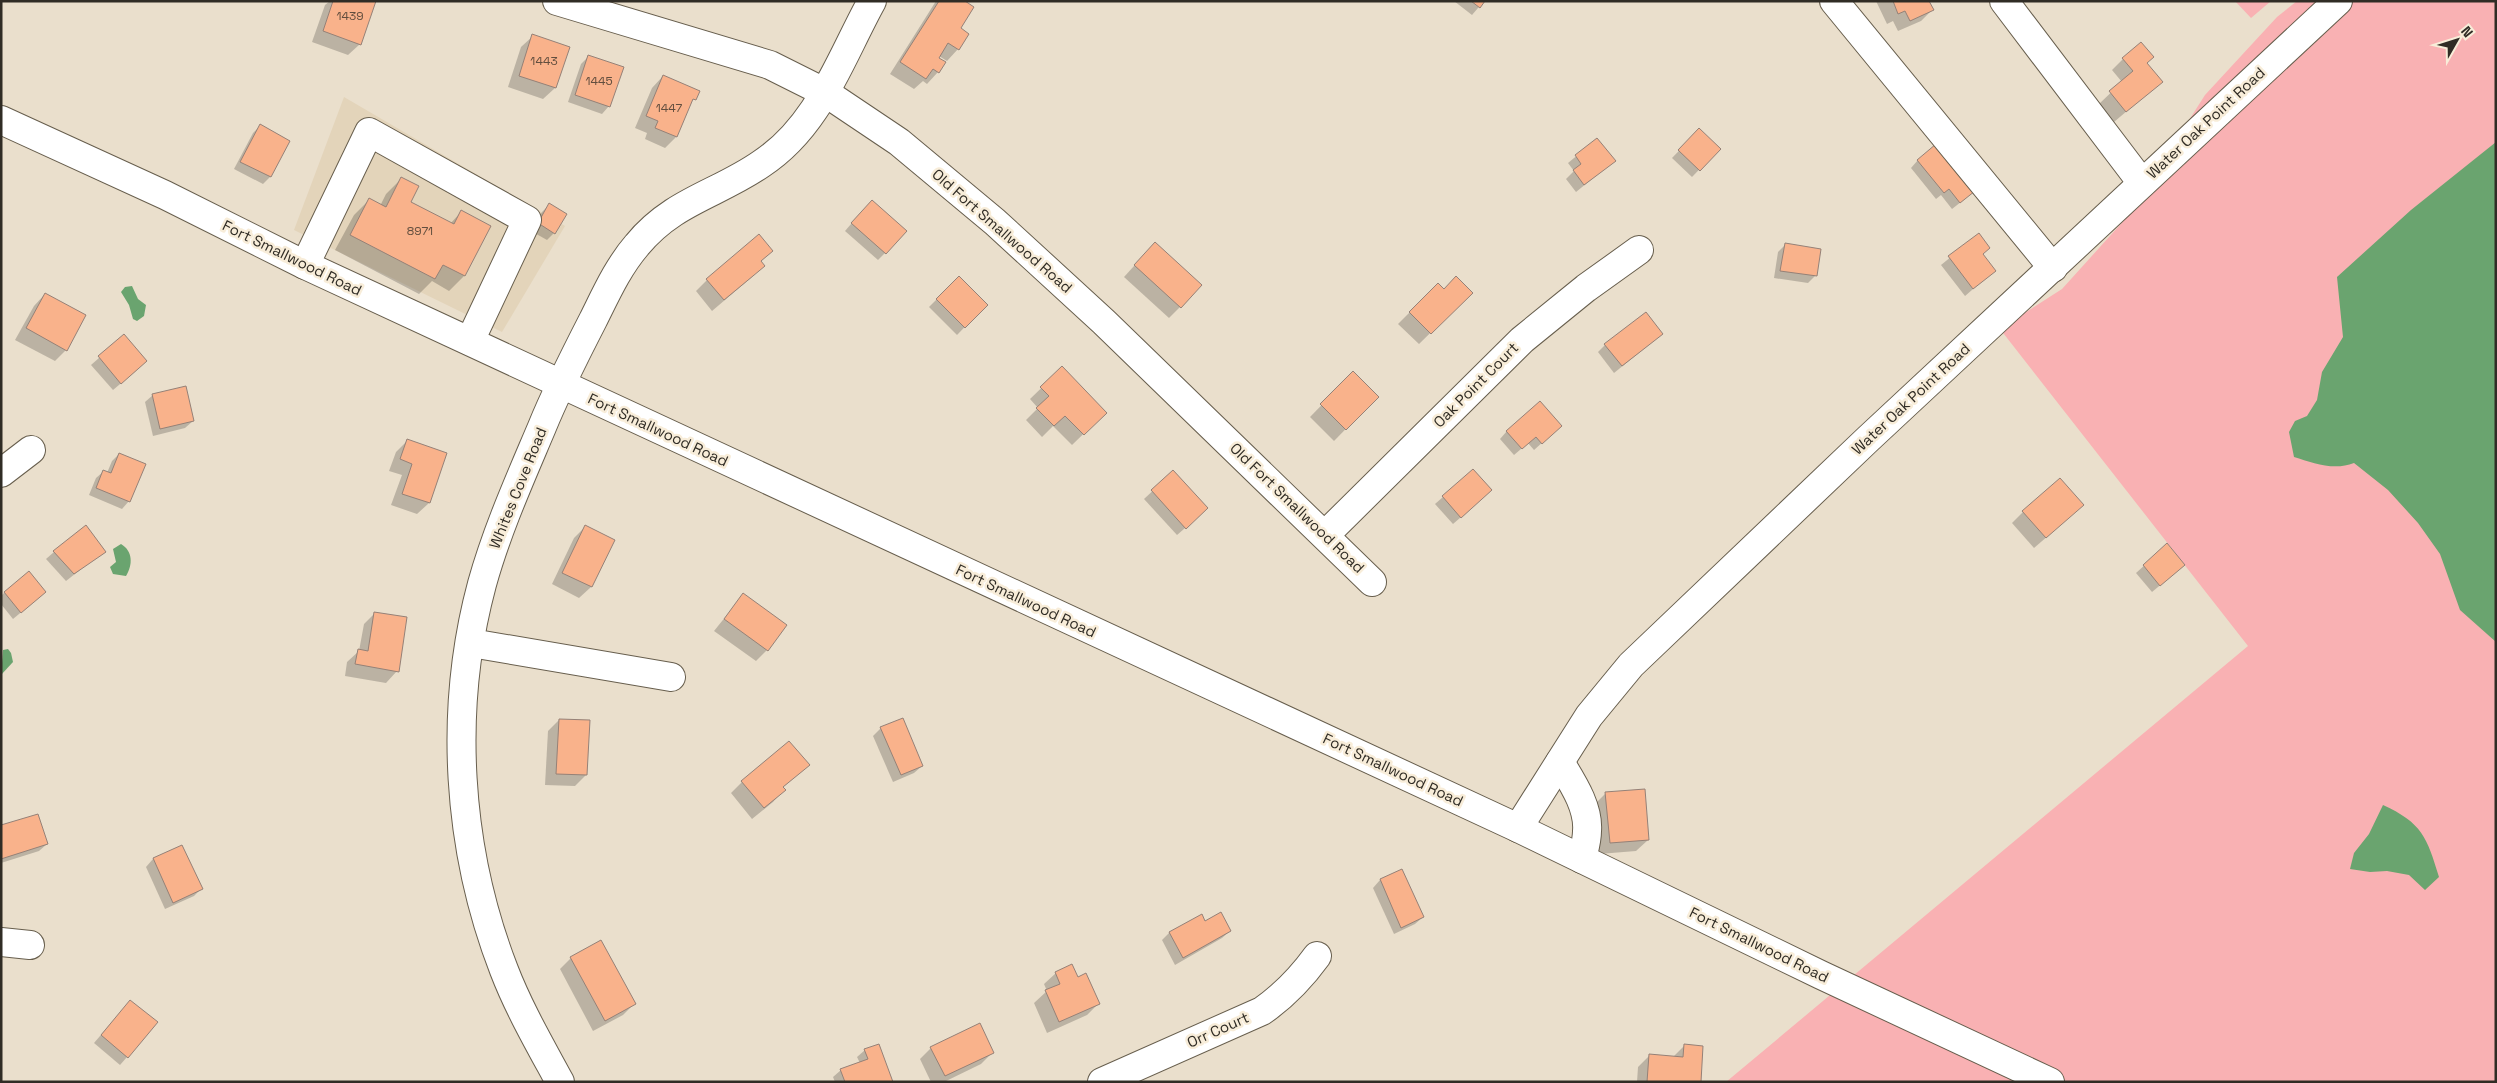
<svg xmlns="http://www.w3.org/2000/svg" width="2497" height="1083" font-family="'Space Grotesk',sans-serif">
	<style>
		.built { fill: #e3d4ba }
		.green { fill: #f9b1b3 }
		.water { fill: #6aa46f }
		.shadow { fill: #0003 }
		.building { fill: #f9b28b; stroke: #958177 }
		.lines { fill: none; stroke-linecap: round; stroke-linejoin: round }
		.minor-casing { stroke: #675e4d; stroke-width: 30 }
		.major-casing { stroke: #675e4d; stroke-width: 30 }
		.minor { stroke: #fff; stroke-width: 28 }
		.major { stroke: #fff; stroke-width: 28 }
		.labels { text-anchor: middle; stroke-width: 5; stroke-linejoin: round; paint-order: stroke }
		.number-label { font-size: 12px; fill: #624e3e }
		.street-label { font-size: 15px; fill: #302c25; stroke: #f8edd9 }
	</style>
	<rect width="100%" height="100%" fill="#eadfcc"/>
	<polygon class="built" points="344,97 565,226 502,332 294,230"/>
	<g class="green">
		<polygon points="2235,1 2271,1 2251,18"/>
		<polygon points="2297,1 2496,1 2496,1082 1726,1082 2248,646 2000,329 2062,289 2128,216 2205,95 2277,17"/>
	</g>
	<g class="water">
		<path d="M 2496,142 L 2496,642 L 2460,610 L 2440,554 L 2418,523 L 2388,490 L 2354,463 C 2334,471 2313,463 2294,457 L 2289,432 L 2295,421 L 2307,416 L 2317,400 L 2322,372 L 2343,337 L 2337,277 L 2411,210 Z"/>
		<polygon points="132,286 138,299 146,305 144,316 137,321 133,319 129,305 121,292 125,287"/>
		<path d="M 121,544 C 133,551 133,565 126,576 L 113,574 L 110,567 L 116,562 L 113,549 Z"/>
		<polygon points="8,649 11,653 13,662 1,675 3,650"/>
		<path d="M 2383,805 C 2422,823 2427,837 2439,877 L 2425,890 L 2409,875 L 2387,871 L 2370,872 L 2350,869 L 2354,853 L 2369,834 Z"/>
	</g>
	<g class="shadow">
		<polygon points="330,1 375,1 360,44 348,55 312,42 325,5"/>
		<polygon points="936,1 963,1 958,49 947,61 939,56 938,72 927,84 923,81 914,89 890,74"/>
		<polygon points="1454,1 1484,1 1472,15"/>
		<polygon points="1876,1 1928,1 1932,10 1921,21 1898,31 1893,21 1887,24"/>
		<polygon points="533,36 568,48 555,88 543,99 508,87 521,47"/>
		<polygon points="588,57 609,106 602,114 568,102 581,64"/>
		<polygon points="2123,59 2146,63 2161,82 2114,122 2099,104 2122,82 2112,70"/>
		<polygon points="663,76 698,91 689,106 676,137 665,148 645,139 647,133 635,128 652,88"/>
		<polygon points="260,126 289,141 270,177 263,184 234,169 253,133"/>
		<polygon points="1699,130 1719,149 1692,177 1672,158"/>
		<polygon points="1597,139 1614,161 1576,192 1566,179 1574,171 1568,163"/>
		<polygon points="1918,160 1966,198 1952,209 1941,195 1936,199 1911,168"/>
		<polygon points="401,179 409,202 450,224 461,212 464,276 449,291 432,281 419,294 335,250 354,215 369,200 380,206 386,194"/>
		<polygon points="549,205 554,233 547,240 531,231 542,212"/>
		<polygon points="864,209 885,253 878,260 845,231"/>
		<polygon points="1978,235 1982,255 1994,271 1965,296 1941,265"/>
		<polygon points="1785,245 1819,250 1815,276 1808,283 1774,278 1778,252"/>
		<polygon points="771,251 760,262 752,277 712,311 696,291 707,280"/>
		<polygon points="1144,255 1180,307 1169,318 1124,277"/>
		<polygon points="959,277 986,305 957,335 929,307"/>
		<polygon points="1438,284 1444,290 1471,293 1419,344 1398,324"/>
		<polygon points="45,294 66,350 55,361 15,340 34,306"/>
		<polygon points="1662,334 1614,373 1598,352 1605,345"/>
		<polygon points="124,336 138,369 113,390 91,365"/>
		<polygon points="1062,368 1105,413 1072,445 1053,426 1042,437 1026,420 1038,408 1030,399"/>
		<polygon points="1353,373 1377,397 1334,441 1310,417"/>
		<polygon points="153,395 193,421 185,428 153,436 145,402"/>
		<polygon points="1507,431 1553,433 1534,450 1528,443 1514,455 1500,439"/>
		<polygon points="407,441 446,454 429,503 417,514 391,505 402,475 389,471 396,452"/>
		<polygon points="119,454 129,501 122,509 89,495 96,478 104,471 107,473 112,461"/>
		<polygon points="1173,472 1199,516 1177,535 1144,499"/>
		<polygon points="1443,497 1483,498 1453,524 1435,504"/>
		<polygon points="2023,512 2071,516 2034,548 2012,523"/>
		<polygon points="585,527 613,541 591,587 579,598 552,584 574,538"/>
		<polygon points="2167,545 2176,572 2152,592 2136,573"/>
		<polygon points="104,551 66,581 46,559 54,552"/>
		<polygon points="5,592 37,599 13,619 1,604 1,596"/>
		<polygon points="743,595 767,650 756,661 714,631"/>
		<polygon points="375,613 397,671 386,683 345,676 347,662 359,651 364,624"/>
		<polygon points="559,720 586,775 575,786 545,785 548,731"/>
		<polygon points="881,728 922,766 914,773 893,782 873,736"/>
		<polygon points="808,765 782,788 784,790 773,802 752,819 731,793 742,782"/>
		<polygon points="1606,793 1648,840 1636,851 1599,854 1594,805"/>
		<polygon points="1,826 47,844 39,851 1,863"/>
		<polygon points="182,846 201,889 194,896 165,909 146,867 153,859"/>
		<polygon points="1402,871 1423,917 1415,924 1394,934 1373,888 1380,880"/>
		<polygon points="1201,915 1205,922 1230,931 1222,938 1175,965 1162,940 1169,933"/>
		<polygon points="571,958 634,1004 623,1015 593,1031 560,969"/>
		<polygon points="1056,973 1077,978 1098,1004 1087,1015 1047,1033 1034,1003 1047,991 1044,984"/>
		<polygon points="130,1001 127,1057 120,1065 94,1043"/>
		<polygon points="1684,1046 1700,1082 1637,1082 1638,1067 1649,1056 1673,1057"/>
		<polygon points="931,1048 992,1053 981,1064 944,1082 931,1082 920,1059"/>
		<polygon points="865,1050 891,1082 835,1082 833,1077 841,1070 860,1063 857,1057"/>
	</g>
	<g class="building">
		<polygon points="333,1 376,1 361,45 323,31"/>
		<polygon points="939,1 965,1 974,7 961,28 969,34 959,50 948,43 939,58 946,62 939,73 933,69 926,79 900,62"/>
		<polygon points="1471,1 1485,1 1480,8"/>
		<polygon points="1893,1 1929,1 1934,10 1910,21 1905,11 1898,14"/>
		<polygon points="532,34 570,47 556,88 519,76"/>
		<polygon points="2141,42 2154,57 2147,63 2163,82 2126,112 2109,91 2133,71 2122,58"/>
		<polygon points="588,55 624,67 610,107 575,95"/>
		<polygon points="663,75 700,91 696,100 693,99 677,137 655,128 658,121 646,116"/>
		<polygon points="260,124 290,141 271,177 240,162"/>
		<polygon points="1699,128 1721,149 1700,171 1678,150"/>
		<polygon points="1597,138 1616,161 1584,185 1573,170 1581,164 1575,155"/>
		<polygon points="1936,144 1975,191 1960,203 1949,189 1944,193 1917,160"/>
		<polygon points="401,177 419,186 411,202 454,224 461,210 491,226 465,276 443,265 435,279 350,235 369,198 386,207"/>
		<polygon points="872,200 907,231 886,254 851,223"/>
		<polygon points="549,203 567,214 555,234 538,223"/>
		<polygon points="1979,233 1990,248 1983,254 1996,271 1973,289 1948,256"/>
		<polygon points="759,234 773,251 761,261 765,266 724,300 706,279"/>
		<polygon points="1155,242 1202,285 1181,308 1134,265"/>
		<polygon points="1785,243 1821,249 1817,276 1780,271"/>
		<polygon points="959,276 988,305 965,328 936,299"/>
		<polygon points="1456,276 1473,293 1431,334 1409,312 1438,283 1444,289"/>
		<polygon points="45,293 86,315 67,351 26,328"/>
		<polygon points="1646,312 1663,334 1622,366 1604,344"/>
		<polygon points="124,334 147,361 121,384 98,356"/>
		<polygon points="1062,366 1107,413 1084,435 1065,416 1054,426 1036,408 1049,396 1040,387"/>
		<polygon points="1353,371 1379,397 1346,430 1320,404"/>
		<polygon points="186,386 194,421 160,429 152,394"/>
		<polygon points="1540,401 1562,426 1542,444 1536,437 1522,449 1506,431"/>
		<polygon points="407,439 447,453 430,503 402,494 412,464 400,459"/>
		<polygon points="119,453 146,464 130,502 96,488 103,470 111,473"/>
		<polygon points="1473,469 1492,490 1461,518 1442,496"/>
		<polygon points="1173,470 1208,508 1186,529 1151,490"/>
		<polygon points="2060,478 2084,505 2046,538 2022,511"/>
		<polygon points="86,525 106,552 74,574 53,551"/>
		<polygon points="585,525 615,540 592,587 562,573"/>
		<polygon points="2167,543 2185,565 2160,586 2143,565"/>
		<polygon points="29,571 46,592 21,613 4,592"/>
		<polygon points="743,593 787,625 768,651 724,619"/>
		<polygon points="374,612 407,617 399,672 355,664 358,649 368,651"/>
		<polygon points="903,718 923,766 901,775 880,727"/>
		<polygon points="559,719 590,720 587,775 556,774"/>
		<polygon points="789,741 810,765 783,787 786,790 764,808 741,781"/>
		<polygon points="1645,789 1649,840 1610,843 1605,792"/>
		<polygon points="38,814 48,844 1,859 1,825"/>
		<polygon points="182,845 203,889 173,903 153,858"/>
		<polygon points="1402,869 1424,917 1401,928 1380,879"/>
		<polygon points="1221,912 1231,931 1183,958 1169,932 1202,914 1205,921"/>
		<polygon points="601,940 636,1004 605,1021 570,957"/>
		<polygon points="1072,964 1078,977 1086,973 1100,1004 1059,1022 1045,990 1060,984 1055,972"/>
		<polygon points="130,1000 158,1022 128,1058 101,1035"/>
		<polygon points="980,1023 994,1053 945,1076 930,1047"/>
		<polygon points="879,1044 893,1082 845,1082 840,1069 868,1059 864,1049"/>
		<polygon points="1684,1044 1703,1046 1701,1082 1647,1082 1649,1054 1683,1057"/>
	</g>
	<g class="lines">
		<defs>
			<g id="minor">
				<polyline points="557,1 770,65 826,93 899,142 995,222 1104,322 1372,582"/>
				<polyline points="1834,1 2053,268"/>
				<polyline points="2004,1 2142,183"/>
				<polyline points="305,265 369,132 527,220 470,341"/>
				<polyline points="1,473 31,450"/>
				<polyline points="1325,535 1522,340 1586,288 1639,250"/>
				<polyline points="471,643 671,677"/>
				<path d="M 1560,762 C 1572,782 1589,807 1587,831 C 1587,841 1584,850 1582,859"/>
				<polyline points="1518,828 1589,716 1631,665 1868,439 2338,1"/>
				<polyline points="1,942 30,945"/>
				<path d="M 560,1082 C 540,1045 519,1009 504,970 C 457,849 448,710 482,584 C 497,530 520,479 542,427 C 557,390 575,355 593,320 C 606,294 618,267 637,245 C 673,201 718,194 761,164 C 819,126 840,59 872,1"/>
				<path d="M 1102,1082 L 1262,1011 C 1285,995 1301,978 1317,956"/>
			</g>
			<polyline id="major" points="1,120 165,195 305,265 1518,828 1821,975 2050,1082"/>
		</defs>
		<use href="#minor" class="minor-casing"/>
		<use href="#major" class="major-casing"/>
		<use href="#minor" class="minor"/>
		<use href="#major" class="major"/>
	</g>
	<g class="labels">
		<g class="number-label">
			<text x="350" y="20">1439</text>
			<text x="544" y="65">1443</text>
			<text x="599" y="85">1445</text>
			<text x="669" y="112">1447</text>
			<text x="420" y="235">8971</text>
		</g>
		<g class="street-label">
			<text transform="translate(2206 123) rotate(-43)" y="5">Water Oak Point Road</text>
			<text transform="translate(1002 231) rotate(41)" y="5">Old Fort Smallwood Road</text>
			<text transform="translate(292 258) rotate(26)" y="5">Fort Smallwood Road</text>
			<text transform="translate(1476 385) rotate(-45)" y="5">Oak Point Court</text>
			<text transform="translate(1911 399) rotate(-43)" y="5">Water Oak Point Road</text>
			<text transform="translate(658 430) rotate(25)" y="5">Fort Smallwood Road</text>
			<text transform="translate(518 488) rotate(-68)" y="5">Whites Cove Road</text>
			<text transform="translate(1297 508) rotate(44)" y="5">Old Fort Smallwood Road</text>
			<text transform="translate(1026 601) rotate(25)" y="5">Fort Smallwood Road</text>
			<text transform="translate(1393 770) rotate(25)" y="5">Fort Smallwood Road</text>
			<text transform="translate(1759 945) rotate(26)" y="5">Fort Smallwood Road</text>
			<text transform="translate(1218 1030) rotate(-24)" y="5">Orr Court</text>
		</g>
	</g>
	<rect width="2497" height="1083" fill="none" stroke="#302c25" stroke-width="5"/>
	<g transform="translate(2457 40) rotate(51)" stroke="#f8edd9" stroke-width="4" paint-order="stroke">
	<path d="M0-4L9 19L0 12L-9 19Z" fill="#302c25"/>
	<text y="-8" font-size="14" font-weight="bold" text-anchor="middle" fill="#302c25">N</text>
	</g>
</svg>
